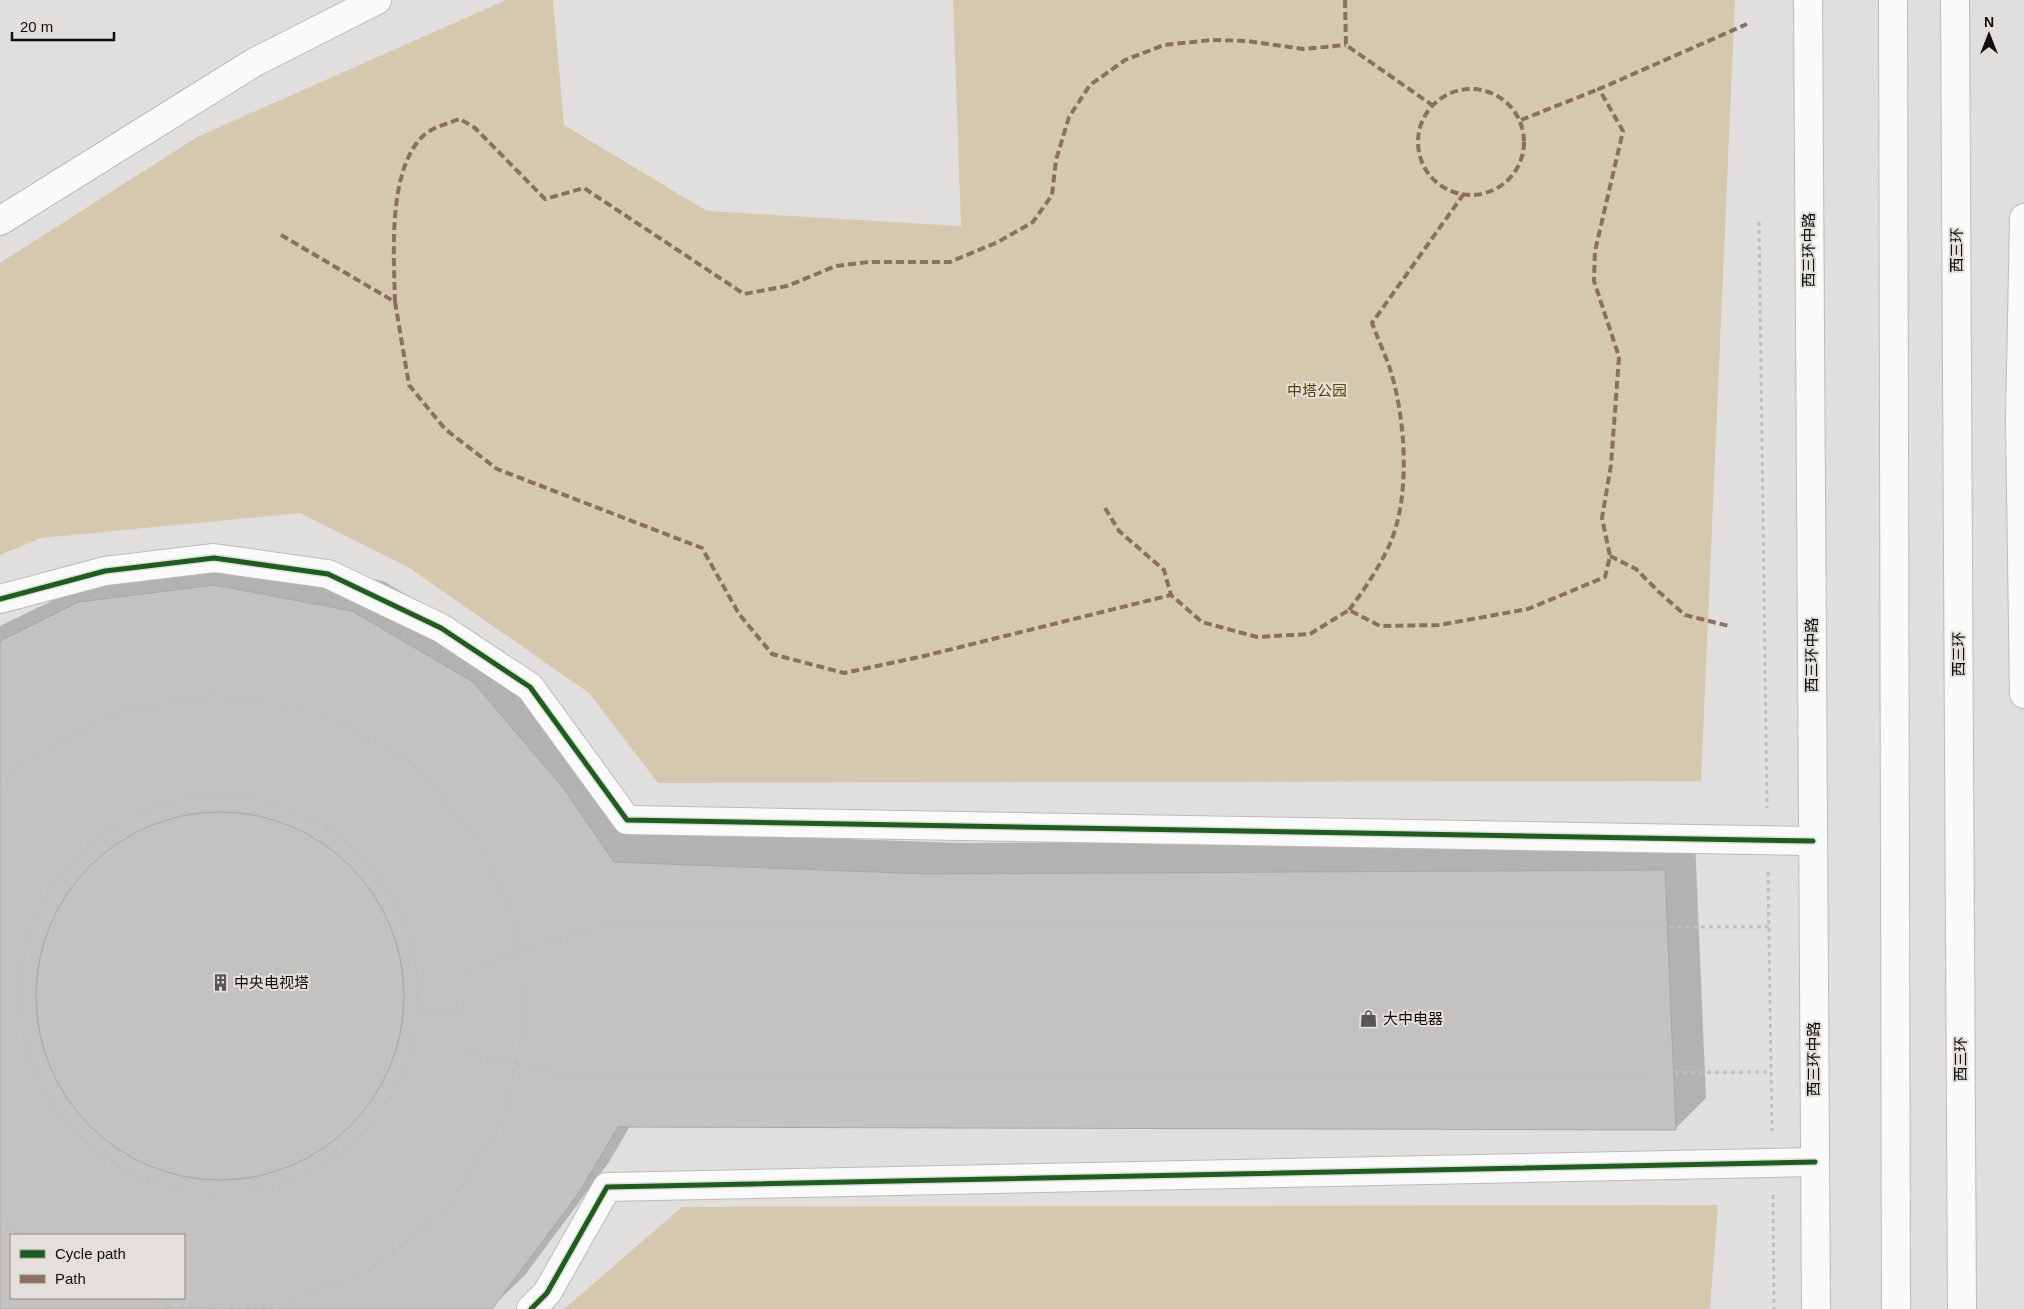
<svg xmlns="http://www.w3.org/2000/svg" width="2024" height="1309" font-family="Helvetica,'Noto Sans SC',sans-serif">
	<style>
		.green { fill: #d6c8ae }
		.shadow { fill: #0003; fill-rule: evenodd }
		.building { fill: #c3c2c0; stroke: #a9a7a5; fill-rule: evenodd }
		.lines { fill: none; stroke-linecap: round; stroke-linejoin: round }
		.minor-casing { stroke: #bcbbb9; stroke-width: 30 }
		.highway-casing { stroke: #bcbbb9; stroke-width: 30 }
		.path { stroke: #bfbfbd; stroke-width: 3; stroke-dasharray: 4 4; stroke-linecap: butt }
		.minor { stroke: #fafafa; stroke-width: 28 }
		.highway { stroke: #fafafa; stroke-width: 28 }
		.quiet { stroke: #8d6e63; stroke-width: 4; stroke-dasharray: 8 4; stroke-linecap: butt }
		.cycleway-casing { stroke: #e3e0db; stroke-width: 8 }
		.cycleway { stroke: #1b5e20; stroke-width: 5 }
		.labels { text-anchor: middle; stroke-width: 4; stroke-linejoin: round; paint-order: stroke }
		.street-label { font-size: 15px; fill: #0f0e0c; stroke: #e3e0db }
		.park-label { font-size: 15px; fill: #5a4200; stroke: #e3e0db }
		.poi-label { font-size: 15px; fill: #0f0e0c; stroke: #e3e0db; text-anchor: start }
	</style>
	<rect width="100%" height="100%" fill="#e1dfdd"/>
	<g class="green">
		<polygon points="506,0 553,0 564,125 707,211 961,226 953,0 1735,0 1701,781 658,783 589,693 408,567 300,513 41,538 0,555 0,263 197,137"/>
		<polygon points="1718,1205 1710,1309 564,1309 682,1207"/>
	</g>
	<path class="shadow" d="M 245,554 L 383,581 L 504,652 L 595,759 L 645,832 L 959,843 L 1695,840 L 1706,1098 L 1675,1129 L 630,1126 L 609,1162 L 525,1275 L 490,1309 L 0,1309 L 0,626 L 111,572 ZM 11,1235 L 184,1235 L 184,1298 L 11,1298 Z"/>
	<g class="building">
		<path d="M 214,585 L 352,611 L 473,682 L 564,789 L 614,862 L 927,874 L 1665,870 L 1676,1130 L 618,1127 L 578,1194 L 492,1309 L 0,1309 L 0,641 L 79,602 ZM 11,1235 L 184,1235 L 184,1298 L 11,1298 Z"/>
		<circle cx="220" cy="996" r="184"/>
	</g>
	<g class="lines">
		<defs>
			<g id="minor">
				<polyline points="1808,0 1816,1309"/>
				<polyline points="2024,218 2020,421 2024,694"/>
				<polyline points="0,221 253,63 377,0"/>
				<polyline points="0,599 105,571 214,558 328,574 441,628 530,687 627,820 1813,841"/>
				<polyline points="531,1309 547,1293 607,1187 1815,1162"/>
			</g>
			<g id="highway">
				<polyline points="1893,0 1896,1309"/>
				<polyline points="1955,0 1962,1309"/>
			</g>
		</defs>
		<use href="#minor" class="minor-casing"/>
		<use href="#highway" class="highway-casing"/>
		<g class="path">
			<polyline points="1759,222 1767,808"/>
			<polyline points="0,789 22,764 112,713 215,695 318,712 406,759 475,833 516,924 525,1024 502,1122 449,1206 371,1270 277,1305 176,1308 144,1298"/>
			<circle cx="219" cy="995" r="199"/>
			<polyline points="1768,872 1772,1131"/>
			<polyline points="1769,927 595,927 463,971 464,1052 581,1078 1771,1072"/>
			<polyline points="418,1009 463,1009"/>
			<polyline points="1773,1195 1774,1309"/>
			<polyline points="0,1221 20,1235"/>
		</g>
		<use href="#minor" class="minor"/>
		<use href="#highway" class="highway"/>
		<g class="quiet">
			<polyline points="1345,0 1346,45 1432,105"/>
			<circle cx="1471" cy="142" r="53"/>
			<polyline points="1521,120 1599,89"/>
			<polyline points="281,235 395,302 409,385 445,429 497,469 702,548 739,614 772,654 844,673 924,656 1171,595 1202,622 1257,637 1310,634 1349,610 1380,626 1439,625 1528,609 1605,577 1610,556 1602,518 1611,465 1619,357 1594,281 1595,251 1623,131 1599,89 1747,24"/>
			<path d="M 395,302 C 394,256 387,169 424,135 C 433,127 449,123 460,119 L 475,128 L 545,199 L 584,188 L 744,294 L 787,286 L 836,266 L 869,262 L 950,262 L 998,242 L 1033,222 L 1052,195 L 1056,160 L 1069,117 L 1090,85 L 1125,60 L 1164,45 L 1212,40 L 1247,41 L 1303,49 L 1346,45"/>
			<polyline points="1105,508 1119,531 1164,570 1171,595"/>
			<polyline points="1610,556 1636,569 1659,592 1685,615 1729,626"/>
			<path d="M 1349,610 C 1364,590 1378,569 1389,546 C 1411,498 1406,419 1390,369 C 1385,354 1378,339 1372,323 L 1463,195"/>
		</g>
		<defs>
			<g id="cycleway">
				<polyline points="0,599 105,571 214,558 328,574 441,628 530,687 627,820 1813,841"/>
				<polyline points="531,1309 547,1293 607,1187 1815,1162"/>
			</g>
		</defs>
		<use href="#cycleway" class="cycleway-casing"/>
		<use href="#cycleway" class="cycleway"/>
	</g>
	<defs>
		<symbol id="building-bare" viewBox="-9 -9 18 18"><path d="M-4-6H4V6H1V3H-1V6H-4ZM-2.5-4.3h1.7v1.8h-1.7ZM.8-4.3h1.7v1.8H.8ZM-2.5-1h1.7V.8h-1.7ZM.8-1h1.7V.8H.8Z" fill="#585755" stroke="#e3e0db" stroke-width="2.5" paint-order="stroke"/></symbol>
		<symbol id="shop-bare" viewBox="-9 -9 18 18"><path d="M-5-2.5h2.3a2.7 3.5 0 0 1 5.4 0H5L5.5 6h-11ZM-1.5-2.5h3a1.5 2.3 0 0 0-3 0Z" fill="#585755" stroke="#e3e0db" stroke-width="2.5" paint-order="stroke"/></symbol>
	</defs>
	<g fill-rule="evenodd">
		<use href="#building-bare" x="208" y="970" width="25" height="25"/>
		<use href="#shop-bare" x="1356" y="1006" width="25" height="25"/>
	</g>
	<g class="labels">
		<g class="street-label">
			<text transform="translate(1809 250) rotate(-90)" y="5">西三环中路</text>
			<text transform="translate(1957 250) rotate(-90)" y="5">西三环</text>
			<text transform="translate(1959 654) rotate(-90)" y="5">西三环</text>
			<text transform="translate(1812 655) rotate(-90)" y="5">西三环中路</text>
			<text transform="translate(1814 1059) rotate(-90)" y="5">西三环中路</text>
			<text transform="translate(1961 1059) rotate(-90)" y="5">西三环</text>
		</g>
		<g class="park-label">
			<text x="1317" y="396">中塔公园</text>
		</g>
		<g class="poi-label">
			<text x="234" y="988">中央电视塔</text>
			<text x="1383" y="1024">大中电器</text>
		</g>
	</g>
	<rect x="10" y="1234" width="175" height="65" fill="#e3e0db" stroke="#8e8c88"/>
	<rect x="20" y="1250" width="25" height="8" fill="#1b5e20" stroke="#8e8c88"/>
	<text x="55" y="1259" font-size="15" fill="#0f0e0c">Cycle path</text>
	<rect x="20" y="1275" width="25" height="8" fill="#8d6e63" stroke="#8e8c88"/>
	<text x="55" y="1284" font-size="15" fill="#0f0e0c">Path</text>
	<g transform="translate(1989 35)" stroke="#e3e0db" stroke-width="4" paint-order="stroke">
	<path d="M0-4L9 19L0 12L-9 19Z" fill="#0f0e0c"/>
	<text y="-8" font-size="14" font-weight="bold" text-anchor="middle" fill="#0f0e0c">N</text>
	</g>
	<path d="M12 32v8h102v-8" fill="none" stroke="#0f0e0c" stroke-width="2.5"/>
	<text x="20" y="32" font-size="15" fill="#0f0e0c" stroke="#e3e0db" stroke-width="4" paint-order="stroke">20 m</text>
</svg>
